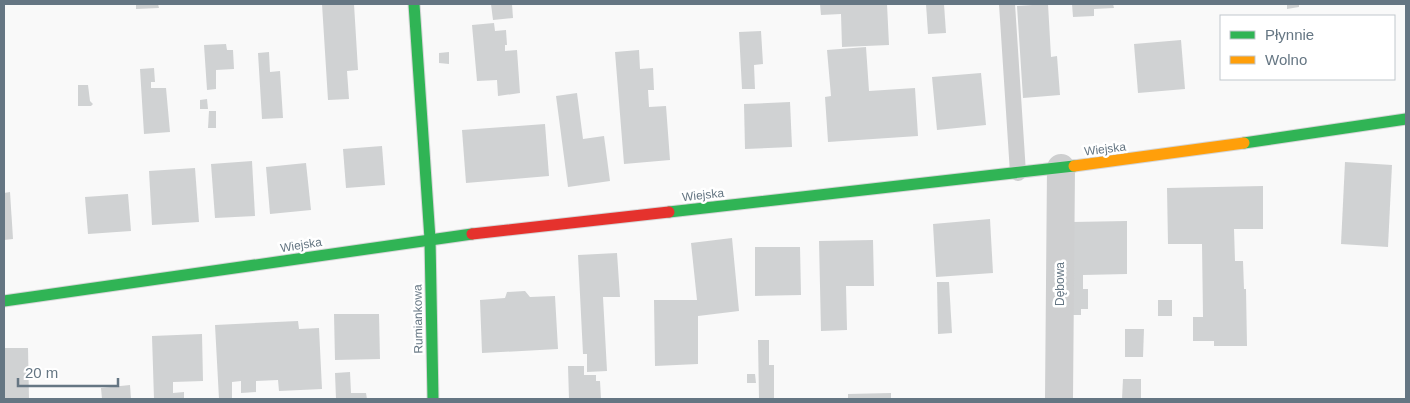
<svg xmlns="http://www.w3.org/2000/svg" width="1410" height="403" font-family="Arial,sans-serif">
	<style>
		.building { fill: #d0d2d3 }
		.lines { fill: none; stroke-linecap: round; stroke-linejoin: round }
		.fast-casing { stroke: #d5d6d7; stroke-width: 13 }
		.slow-casing { stroke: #d5d6d7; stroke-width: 13 }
		.jam-casing { stroke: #d5d6d7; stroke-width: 13 }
		.lane { stroke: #cecfd0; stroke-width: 16 }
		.street { stroke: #cecfd0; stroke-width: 28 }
		.fast { stroke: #30b455; stroke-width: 11 }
		.slow { stroke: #ff9f0a; stroke-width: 11 }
		.jam { stroke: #e5322d; stroke-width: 11 }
		.labels { text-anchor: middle; stroke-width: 5; stroke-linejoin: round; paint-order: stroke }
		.street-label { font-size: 12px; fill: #657683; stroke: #fff }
	</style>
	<rect width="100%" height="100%" fill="#f9f9f9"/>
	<g class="building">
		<polygon points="136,4 158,4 159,8 136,9"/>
		<polygon points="322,4 354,4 358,70 347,71 349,99 328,100"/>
		<polygon points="491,4 512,4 513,18 493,20"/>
		<polygon points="820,4 887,4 889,45 842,47 841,14 821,15"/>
		<polygon points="926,4 944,4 946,33 928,34"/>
		<polygon points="1048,4 1051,57 1057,56 1060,95 1023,98 1017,6"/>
		<polygon points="1072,4 1113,4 1114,8 1094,9 1094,16 1073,17"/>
		<polygon points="1287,4 1299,4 1299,7 1287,9"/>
		<polygon points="494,23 495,31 506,30 507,45 505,45 505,51 517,50 520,93 498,96 497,80 477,81 472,25"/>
		<polygon points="761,31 763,64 754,65 755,89 742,89 739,32"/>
		<polygon points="1181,40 1185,89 1138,93 1134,44"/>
		<polygon points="226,44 227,50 233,50 234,69 216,70 216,89 207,90 204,45"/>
		<polygon points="866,47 869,91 915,88 918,136 828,142 825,97 831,96 827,50"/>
		<polygon points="639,50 640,69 653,68 654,90 648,90 649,107 666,106 670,160 624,164 615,52"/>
		<polygon points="269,52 270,72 280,71 283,118 262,119 258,53"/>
		<polygon points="449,52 449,64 439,63 439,53"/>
		<polygon points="154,68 155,82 151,82 151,88 166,88 170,132 144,134 140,69"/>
		<polygon points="981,73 986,125 937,130 932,77"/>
		<polygon points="78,85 88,85 90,101 93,104 91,106 78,106"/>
		<polygon points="577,93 583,139 604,136 610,181 568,187 556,96"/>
		<polygon points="207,99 208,109 200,109 200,100"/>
		<polygon points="790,102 792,147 745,149 744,104"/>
		<polygon points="209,111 216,111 216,128 208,128"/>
		<polygon points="545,124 549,176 466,183 462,130"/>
		<polygon points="382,146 385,185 346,188 343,149"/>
		<polygon points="252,161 255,216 215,218 211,164"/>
		<polygon points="1345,162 1392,165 1388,247 1341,244"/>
		<polygon points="306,163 311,210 270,214 266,167"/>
		<polygon points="195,168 199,222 152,225 149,171"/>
		<polygon points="1263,186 1263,229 1234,229 1235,261 1243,261 1244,289 1246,289 1247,346 1214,346 1214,341 1193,341 1193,317 1203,317 1202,244 1168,244 1167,188"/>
		<polygon points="10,192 13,239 4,240 4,193"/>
		<polygon points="128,194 131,231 88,234 85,197"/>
		<polygon points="990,219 993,273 936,277 933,224"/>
		<polygon points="1127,221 1127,274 1083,275 1083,289 1088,289 1088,309 1081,309 1081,315 1073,315 1072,222"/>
		<polygon points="732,238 739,311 698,316 698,364 655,366 654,300 697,300 691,243"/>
		<polygon points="873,240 874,286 846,286 847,330 821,331 819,241"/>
		<polygon points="755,247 800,247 801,295 755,296"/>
		<polygon points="617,253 620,297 603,297 607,371 587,372 587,354 583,354 578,255"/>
		<polygon points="937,282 949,282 952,333 938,334"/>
		<polygon points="525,291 530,297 555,296 558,349 482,353 480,300 505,298 507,292"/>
		<rect x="1158" y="300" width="14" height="16"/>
		<polygon points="334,314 379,314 380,359 335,360"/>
		<polygon points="298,321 299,329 319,328 322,389 279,391 278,380 256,381 256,392 241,393 241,381 232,382 232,399 219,399 215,325"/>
		<polygon points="1125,329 1144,329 1143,357 1125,357"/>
		<polygon points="202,334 203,381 173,382 173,393 184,392 184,399 154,399 152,336"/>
		<polygon points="758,340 769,340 769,365 774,365 774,399 759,399"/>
		<polygon points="4,348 28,348 29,399 4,399"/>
		<polygon points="568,366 584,366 584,375 596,375 596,381 600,381 601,399 569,399"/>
		<polygon points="350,372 351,393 366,393 367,399 336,399 335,373"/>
		<polygon points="747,374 755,374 756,383 747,383"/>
		<polygon points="1123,379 1141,379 1141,399 1122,399"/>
		<polygon points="130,385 131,399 102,399 101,388"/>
		<polygon points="891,393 891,399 848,399 848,394"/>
	</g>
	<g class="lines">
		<defs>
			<g id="fast">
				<polyline points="414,4 430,239 433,399"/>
				<polyline points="1244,143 1406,119"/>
				<polyline points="669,212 1074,166"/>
				<polyline points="4,301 472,234"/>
			</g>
			<polyline id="slow" points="1074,166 1244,143"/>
			<polyline id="jam" points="472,234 669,212"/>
		</defs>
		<use href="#fast" class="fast-casing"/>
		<use href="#slow" class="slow-casing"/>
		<use href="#jam" class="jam-casing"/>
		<polyline class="lane" points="1007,4 1018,173"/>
		<polyline class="street" points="1059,399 1061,168"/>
		<use href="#fast" class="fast"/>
		<use href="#slow" class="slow"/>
		<use href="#jam" class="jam"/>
	</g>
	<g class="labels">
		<g class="street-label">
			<text transform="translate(1105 149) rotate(-7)" y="4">Wiejska</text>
			<text transform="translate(703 195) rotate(-6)" y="4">Wiejska</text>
			<text transform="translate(301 245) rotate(-9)" y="4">Wiejska</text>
			<text transform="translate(1060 284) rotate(-90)" y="4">Dębowa</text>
			<text transform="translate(418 319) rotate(-91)" y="4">Rumiankowa</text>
		</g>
	</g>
	<rect width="1410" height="403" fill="none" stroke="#657683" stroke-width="10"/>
	<rect x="1220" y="15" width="175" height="65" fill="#ffffff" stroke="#c1c8cd"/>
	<rect x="1230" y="31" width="25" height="8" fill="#30b455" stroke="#c1c8cd"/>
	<text x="1265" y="40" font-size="15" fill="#657683">Płynnie</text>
	<rect x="1230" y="56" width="25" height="8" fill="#ff9f0a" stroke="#c1c8cd"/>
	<text x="1265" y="65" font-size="15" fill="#657683">Wolno</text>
	<path d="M18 378v8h100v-8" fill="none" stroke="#657683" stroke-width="2.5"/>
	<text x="25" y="378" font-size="15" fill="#657683" stroke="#ffffff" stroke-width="4" paint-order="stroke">20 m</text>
</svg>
